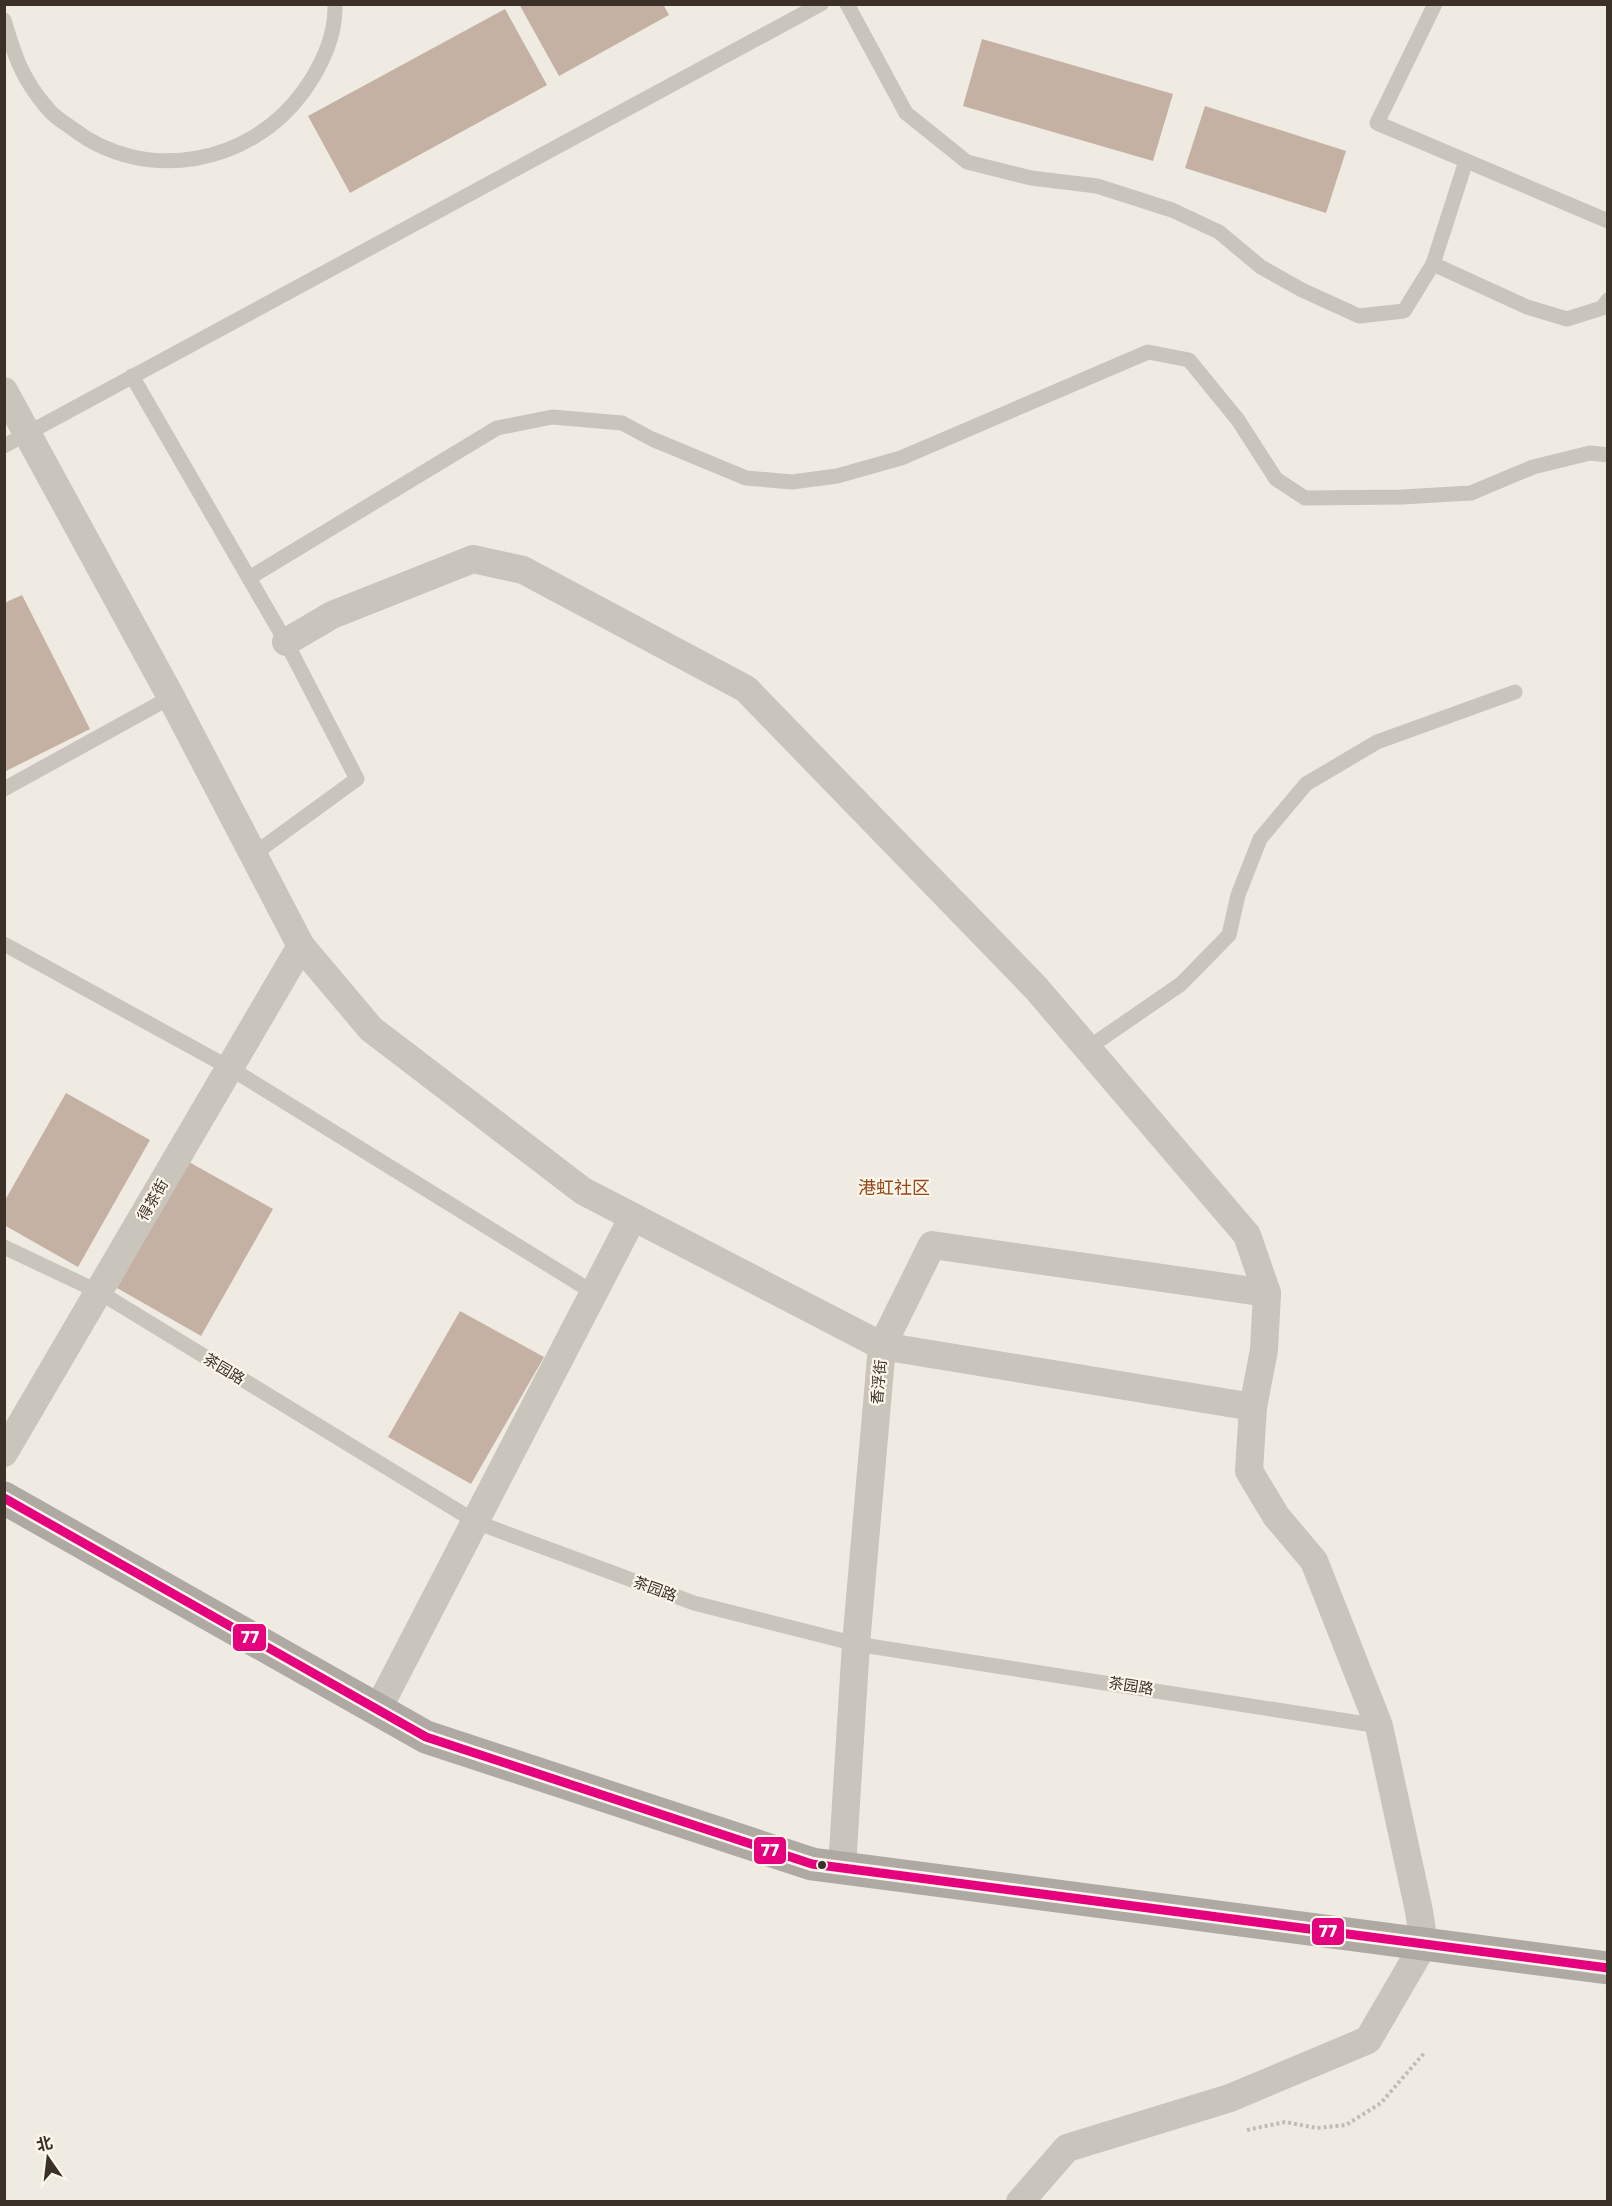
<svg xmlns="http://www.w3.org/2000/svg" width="1612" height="2206" font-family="Rubik,'Noto Sans SC',sans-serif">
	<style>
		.building { fill: #c5b1a3 }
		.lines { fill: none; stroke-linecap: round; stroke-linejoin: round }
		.path { stroke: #c2bcb4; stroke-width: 4; stroke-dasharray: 3 3; stroke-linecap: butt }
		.service { stroke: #c9c4bc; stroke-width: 15 }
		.minor { stroke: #c9c4bc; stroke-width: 28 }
		.trunk { stroke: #aea9a2; stroke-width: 33 }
		.bus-1-casing { stroke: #fcf6eb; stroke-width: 14 }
		.bus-1 { stroke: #e5007d; stroke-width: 9 }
		.bus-dot { fill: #3b3129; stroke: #fcf6eb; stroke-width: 2 }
		.labels { text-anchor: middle; stroke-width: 4.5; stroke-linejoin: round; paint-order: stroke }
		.street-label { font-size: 15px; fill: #3b3129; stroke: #fcf6eb }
		.quarter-label { font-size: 18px; fill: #944718; stroke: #fcf6eb }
		.line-badge { stroke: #fcf6eb; stroke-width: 2 }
		.badge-label { font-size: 16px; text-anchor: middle; font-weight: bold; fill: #fff }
	</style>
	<rect width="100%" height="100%" fill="#efebe3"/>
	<g class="building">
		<polygon points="519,4 663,4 669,15 559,76"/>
		<polygon points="505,9 547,85 350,193 308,116"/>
		<polygon points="982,39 1173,94 1153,161 963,106"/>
		<polygon points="1205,106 1346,151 1326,213 1185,168"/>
		<polygon points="22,595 90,729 4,772 4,603"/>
		<polygon points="66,1093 150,1140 78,1267 4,1225 4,1202"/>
		<polygon points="189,1162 273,1209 201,1336 117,1288"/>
		<polygon points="460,1311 544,1357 471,1484 388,1437"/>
	</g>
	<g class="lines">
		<polyline class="path" points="1247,2130 1285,2122 1317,2128 1346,2125 1381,2103 1425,2052"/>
		<g class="service">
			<polyline points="847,4 906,113 967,162 1031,178 1097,186 1172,210 1219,232 1261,267 1302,290 1359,316 1404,311 1433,264 1527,307 1567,319 1602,308 1608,300"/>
			<polyline points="1435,4 1377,123 1608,221"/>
			<path d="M 4,20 C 15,57 22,79 48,109 C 54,117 65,123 73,129 C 145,184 250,165 303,92 C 321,67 336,36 335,4"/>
			<polyline points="1433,264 1466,161"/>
			<polyline points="132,376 286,642 357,779 254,854"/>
			<polyline points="4,446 821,4"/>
			<polyline points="249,578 497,428 552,417 622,423 652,439 746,478 792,482 837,476 901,458 1148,352 1189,360 1238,420 1276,479 1305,498 1402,497 1471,493 1533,467 1590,453 1608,455"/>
			<polyline points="4,789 171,697"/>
			<polyline points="4,944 230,1068 594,1293"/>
			<polyline points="1088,1048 1181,984 1229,935 1238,895 1260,839 1306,784 1377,742 1515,692"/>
			<polyline points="4,1247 99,1292 476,1522 694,1603 856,1644 1379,1726"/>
		</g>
		<g class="minor">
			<polyline points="4,391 171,697 301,946 371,1029 583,1191 882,1346 1253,1407 1249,1471 1276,1516 1314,1561 1379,1726 1419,1911 1424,1944 1368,2040 1230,2098 1067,2148 1020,2202"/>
			<polyline points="286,642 332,615 473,559 523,570 746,689 1036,988 1247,1235 1267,1293 1264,1350 1253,1407"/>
			<polyline points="4,1453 301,946"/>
			<polyline points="378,1709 633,1217"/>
			<polyline points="842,1867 856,1644 882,1346 932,1245 1267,1293"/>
		</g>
		<polyline class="trunk" points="4,1498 426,1737 812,1864 1608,1968"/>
		<defs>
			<polyline id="bus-1" points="4,1498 426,1737 812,1864 1608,1968"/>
		</defs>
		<use href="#bus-1" class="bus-1-casing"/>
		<use href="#bus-1" class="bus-1"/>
	</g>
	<circle class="bus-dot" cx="822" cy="1865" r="5"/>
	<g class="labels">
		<g class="street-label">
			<text transform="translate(153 1200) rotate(-60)" y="5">得茶街</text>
			<text transform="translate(224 1369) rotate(31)" y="5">茶园路</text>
			<text transform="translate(879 1382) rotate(-85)" y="5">香浮街</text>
			<text transform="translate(655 1589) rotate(20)" y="5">茶园路</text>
			<text transform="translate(1131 1686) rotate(9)" y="5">茶园路</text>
		</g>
		<g class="quarter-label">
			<text x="894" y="1194">港虹社区</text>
		</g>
	</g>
	<g class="line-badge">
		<rect x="232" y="1623" width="35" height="29" rx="6" fill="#e5007d"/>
		<rect x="753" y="1836" width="34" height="29" rx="6" fill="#e5007d"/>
		<rect x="1311" y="1917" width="34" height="29" rx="6" fill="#e5007d"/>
	</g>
	<g class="badge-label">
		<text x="250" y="1643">77</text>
		<text x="770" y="1856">77</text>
		<text x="1328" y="1937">77</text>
	</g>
	<rect width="1612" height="2206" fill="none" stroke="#3b3129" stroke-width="12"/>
	<g transform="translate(48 2158) rotate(346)" stroke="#fcf6eb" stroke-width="4.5" paint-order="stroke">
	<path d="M0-4.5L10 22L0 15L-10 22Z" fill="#3b3129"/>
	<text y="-9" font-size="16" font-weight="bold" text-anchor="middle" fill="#3b3129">北</text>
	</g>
</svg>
